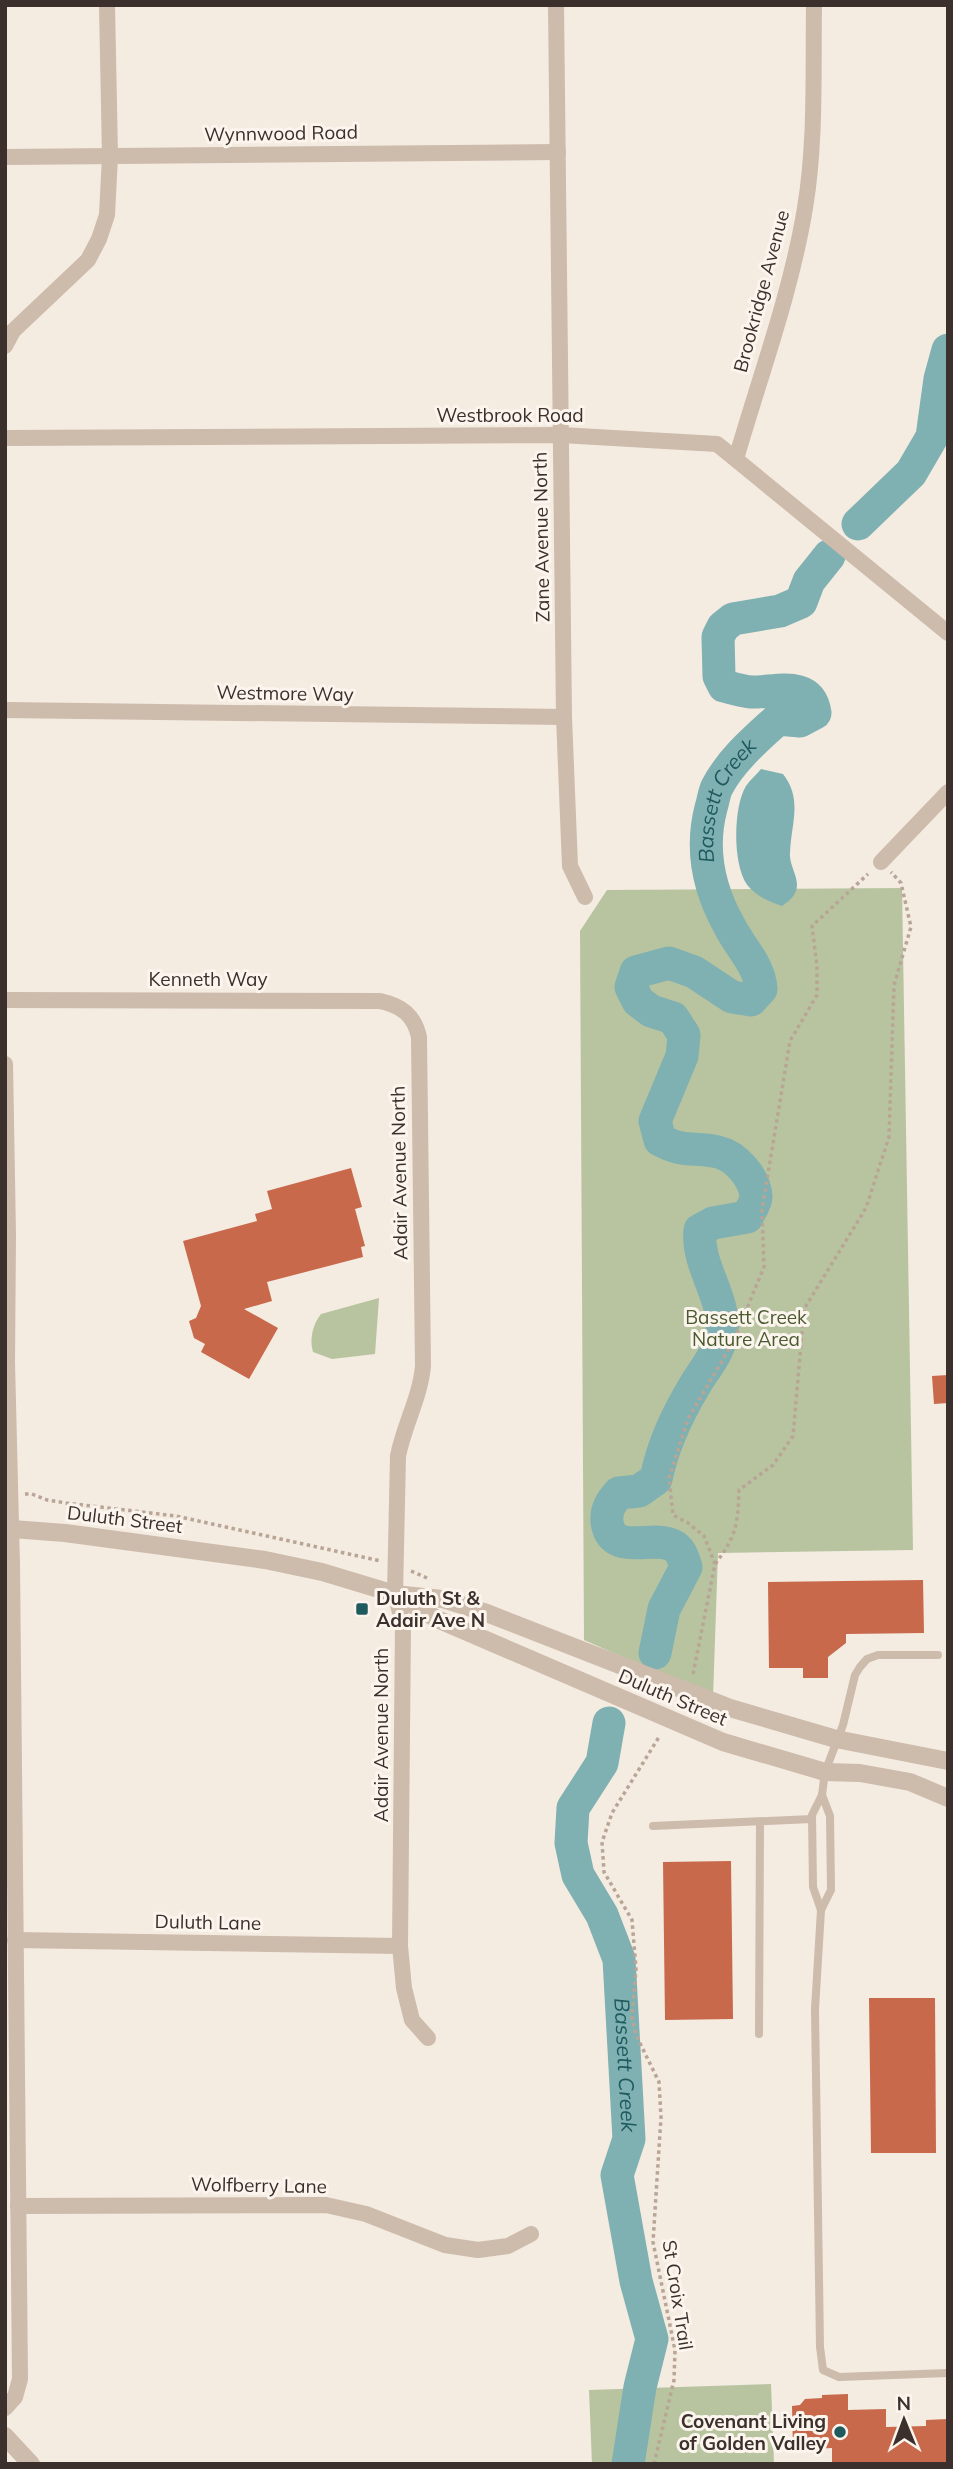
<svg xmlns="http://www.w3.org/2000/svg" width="953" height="2469" font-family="Mulish,sans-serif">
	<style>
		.green { fill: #b8c4a0 }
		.water { fill: #7fb0b2 }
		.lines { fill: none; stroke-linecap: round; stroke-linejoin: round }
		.river { stroke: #7fb0b2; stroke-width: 33 }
		.building { fill: #c8694b }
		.path { stroke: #b9a596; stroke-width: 3.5; stroke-dasharray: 3.5 3.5; stroke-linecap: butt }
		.service { stroke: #cdbbac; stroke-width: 8 }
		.minor { stroke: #cdbbac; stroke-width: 16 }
		.tertiary { stroke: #cdbbac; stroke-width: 18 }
		.poi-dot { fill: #1f5a5e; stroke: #fbf5ee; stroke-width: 2.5 }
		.labels { text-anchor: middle; stroke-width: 6; stroke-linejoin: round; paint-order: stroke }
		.street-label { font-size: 19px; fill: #3b302b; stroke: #fbf5ee }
		.park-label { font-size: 19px; fill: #4a5a2e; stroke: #fbf5ee }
		.poi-label { font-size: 19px; font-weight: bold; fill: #3b302b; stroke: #fbf5ee; text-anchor: start }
		.water-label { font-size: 21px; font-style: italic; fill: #1f5a5e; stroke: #fbf5ee }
	</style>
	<rect width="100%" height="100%" fill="#f4ebe1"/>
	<g class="green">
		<polygon points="902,888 913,1550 718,1553 713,1697 584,1640 580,931 607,890"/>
		<path d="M 379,1298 L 375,1354 L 332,1359 L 313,1352 C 309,1339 313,1324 321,1314 Z"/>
		<polygon points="771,2384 774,2464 592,2464 589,2390"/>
	</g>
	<path class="water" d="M 761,769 L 783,774 C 803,800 791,823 790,853 C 789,864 797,874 797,885 C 797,895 789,901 782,906 C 770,902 758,897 749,887 C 732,868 733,807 746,786 C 750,780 757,774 761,769 Z"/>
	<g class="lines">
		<g class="river">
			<polyline points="858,524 911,473 932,437 940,379 948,350"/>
			<path id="s1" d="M 655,1653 L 664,1609 L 686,1567 C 683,1558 681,1549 672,1545 C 651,1535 612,1557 607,1522 C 606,1509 611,1502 619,1493 L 639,1491 L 656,1479 C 663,1444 677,1415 695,1385 C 703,1371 718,1354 721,1338 C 729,1300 696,1268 700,1230 L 713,1223 L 747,1217 C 750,1211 756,1203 756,1197 C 755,1178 736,1156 718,1152 C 693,1146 686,1154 660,1140 L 655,1121 L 682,1056 L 684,1035 L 673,1018 L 651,1011 L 638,1001 L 631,987 L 636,972 L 669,963 L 694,972 L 732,997 L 751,1000 L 761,989 C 760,966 740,947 730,927 C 709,890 700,850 711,808 C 713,802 714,793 717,787 C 731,760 756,739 778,719 L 800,721 L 815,713 C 810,679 774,693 751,692 C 741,691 732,688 724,686 L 719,676 L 718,637 L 723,627 L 733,619 L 780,611 L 801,602 L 809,581 L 829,556"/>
			<path id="s2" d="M 609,1723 L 602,1763 L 573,1808 L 571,1843 L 578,1875 L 602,1915 L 619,1959 L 629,2139 L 617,2175 L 636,2281 L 652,2339 L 640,2387 L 628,2464"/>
		</g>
	</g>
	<g class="building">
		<polygon points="351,1168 362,1207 355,1209 365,1246 361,1247 363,1257 267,1282 272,1301 244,1309 278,1328 249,1379 201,1352 205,1344 194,1338 189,1321 196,1318 201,1306 183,1241 257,1221 255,1214 272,1209 267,1191"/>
		<polygon points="948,1375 948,1403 934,1404 932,1376"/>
		<polygon points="923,1580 924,1633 846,1634 846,1643 828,1657 828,1678 803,1678 803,1668 769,1668 768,1582"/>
		<polygon points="731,1861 733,2019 665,2020 663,1862"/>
		<polygon points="869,1998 935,1998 936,2153 871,2153"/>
		<polygon points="848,2394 848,2410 886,2409 886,2427 926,2426 926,2420 948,2419 948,2464 832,2464 832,2448 793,2450 792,2406 800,2405 805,2399 822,2398 822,2395"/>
	</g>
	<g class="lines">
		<g class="path">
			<polyline points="25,1494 32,1494 47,1500 66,1503 176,1516 381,1561"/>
			<path d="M 715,1564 C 736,1537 738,1524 739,1490 L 773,1465 L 793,1436 L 804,1309 L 866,1208 L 889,1137 L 894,985 L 911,927 L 901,883 L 891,872"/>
			<polyline points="411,1571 427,1578"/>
			<polyline points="693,1674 715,1564 704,1536 688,1523 673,1515 669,1478 688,1419 733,1342 764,1267 762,1210 790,1041 817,995 817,966 812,926 868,874"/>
			<polyline points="654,2464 674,2380 675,2350 653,2242 661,2117 659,2082 636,2035 632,2017 636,1969 632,1920 604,1872 602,1842 612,1813 659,1737"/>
		</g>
		<g class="service">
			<polyline points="938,1655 878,1655 867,1659 860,1667 855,1675 843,1725 825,1772 822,1795 812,1815 813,1887 821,1910 815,2009 820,2347 823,2370 839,2377 948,2373"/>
			<polyline points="653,1826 812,1819"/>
			<polyline points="821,1910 831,1890 830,1816 822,1795"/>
			<polyline points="759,2034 760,1822"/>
		</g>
		<g class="minor">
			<polyline points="556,5 564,717 570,866 585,897"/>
			<polyline points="5,157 558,152"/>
			<polyline points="5,346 13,331 88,260 99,239 107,215 110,156 107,5"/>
			<polyline points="5,438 561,435 717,444 948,633"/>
			<path d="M 736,459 C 760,376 791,293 805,208 C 816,142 813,72 814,5"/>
			<polyline points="5,710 564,717"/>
			<polyline points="881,862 948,792"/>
			<path d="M 5,1000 L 380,1001 C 402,1006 414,1015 419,1037 L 423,1366 C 420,1398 404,1425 398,1456 L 395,1594 L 403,1624 L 400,1946 L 404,1988 L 412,2020 L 428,2038"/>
			<polyline points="5,1064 8,1235 7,1362 12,1565 20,2379 15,2397 5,2408"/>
			<polyline points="15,1940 400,1946"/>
			<polyline points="18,2206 326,2205 366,2214 445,2245 478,2250 508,2246 531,2234"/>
		</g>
		<g class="tertiary">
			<polyline points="5,1525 12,1529 65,1533 265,1560 322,1572 395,1594 442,1599 484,1612 730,1708 836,1739 948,1761"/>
			<polyline points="401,1598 437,1619 723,1742 825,1772 860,1773 910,1782 948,1798"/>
			<polyline points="5,2436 31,2464"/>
		</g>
	</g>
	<g class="poi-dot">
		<rect x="355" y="1602" width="14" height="14" rx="3.5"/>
		<circle cx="840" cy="2432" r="7"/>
	</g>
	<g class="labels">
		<g class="street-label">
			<text transform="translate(281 133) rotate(-1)" y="7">Wynnwood Road</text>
			<text transform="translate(761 291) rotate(-75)" y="7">Brookridge Avenue</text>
			<text x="510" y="422">Westbrook Road</text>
			<text transform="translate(541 537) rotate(-91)" y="7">Zane Avenue North</text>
			<text transform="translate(285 693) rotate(1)" y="7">Westmore Way</text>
			<text x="208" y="986">Kenneth Way</text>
			<text transform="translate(399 1173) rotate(-91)" y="7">Adair Avenue North</text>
			<text transform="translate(125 1519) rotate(7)" y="7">Duluth Street</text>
			<text transform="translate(673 1697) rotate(23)" y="7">Duluth Street</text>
			<text transform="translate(381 1735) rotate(-90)" y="7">Adair Avenue North</text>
			<text transform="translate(208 1922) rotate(1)" y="7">Duluth Lane</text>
			<text transform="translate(259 2185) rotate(1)" y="7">Wolfberry Lane</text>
			<text transform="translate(678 2295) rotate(81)" y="7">St Croix Trail</text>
		</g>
		<g class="park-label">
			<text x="746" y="1324">Bassett Creek<tspan x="746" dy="22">Nature Area</tspan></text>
		</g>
		<g class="poi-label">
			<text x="376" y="1605">Duluth St &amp;<tspan x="376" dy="22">Adair Ave N</tspan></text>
			<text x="826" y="2428" text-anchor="end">Covenant Living<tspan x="826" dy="22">of Golden Valley</tspan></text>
		</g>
		<g class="water-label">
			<text dy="7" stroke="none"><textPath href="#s1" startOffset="1279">Bassett Creek</textPath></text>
			<text dy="7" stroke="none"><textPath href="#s2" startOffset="362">Bassett Creek</textPath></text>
		</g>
	</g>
	<rect width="953" height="2469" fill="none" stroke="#3b302b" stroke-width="14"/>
	<g transform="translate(904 2420) rotate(359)" stroke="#fbf5ee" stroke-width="5" paint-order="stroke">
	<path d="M0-5L12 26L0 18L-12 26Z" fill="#3b302b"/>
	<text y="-10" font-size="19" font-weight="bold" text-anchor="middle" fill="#3b302b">N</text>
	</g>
</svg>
